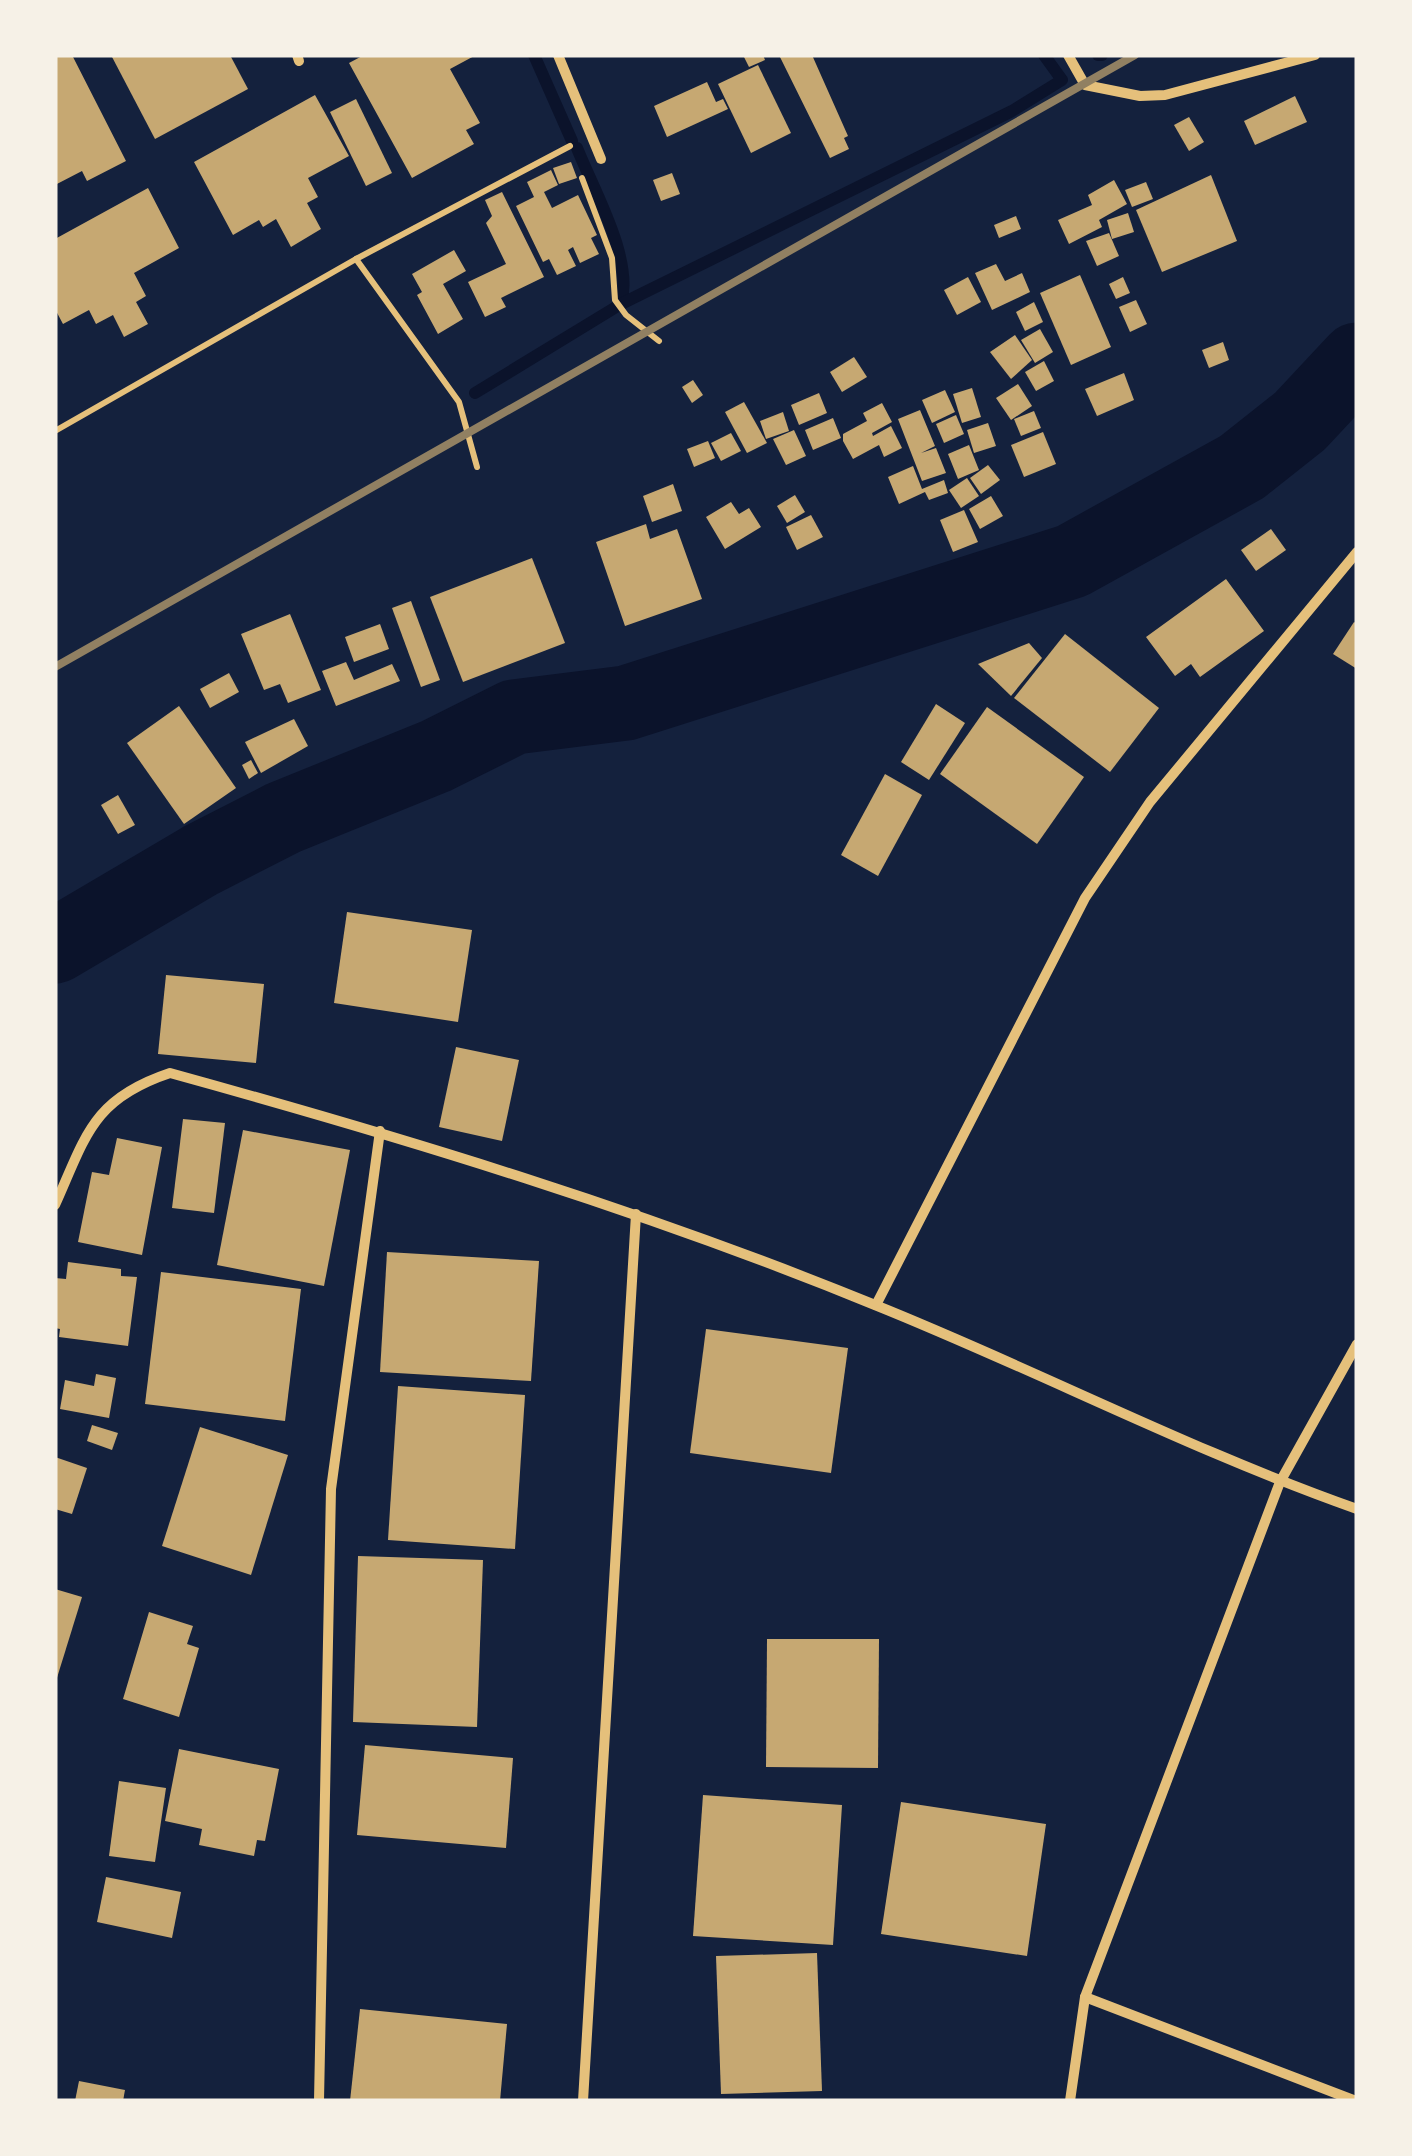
<svg xmlns="http://www.w3.org/2000/svg" width="1412" height="2156" font-family="'Archivo Narrow',sans-serif">
	<style>
		.lines { fill: none; stroke-linecap: round; stroke-linejoin: round }
		.stream { stroke: #0b132b; stroke-width: 12 }
		.river { stroke: #0b132b; stroke-width: 75 }
		.building { fill: #c6a872 }
		.path { stroke: #e5c07b; stroke-width: 6 }
		.minor { stroke: #e5c07b; stroke-width: 10 }
		.rail { stroke: #918062; stroke-width: 8 }
	</style>
	<rect width="100%" height="100%" fill="#14213d"/>
	<g class="lines">
		<g class="stream">
			<polyline points="534,55 572,141"/>
			<polyline points="1098,55 1102,55"/>
			<path d="M 577,148 C 594,191 634,259 621,304"/>
			<polyline points="475,393 621,304 1012,111 1062,80 1044,55"/>
		</g>
		<polyline class="river" points="55,946 201,860 283,818 436,756 514,717 626,703 1072,561 1242,467 1300,421 1357,360"/>
	</g>
	<g class="building">
		<polygon points="55,55 72,55 126,161 87,181 82,171 55,185"/>
		<polygon points="111,55 230,55 248,89 155,139"/>
		<polygon points="364,55 476,55 450,69 480,123 466,130 474,144 412,178 349,63"/>
		<polygon points="743,55 763,55 765,60 749,67"/>
		<polygon points="779,55 812,55 848,136 844,138 849,149 830,158"/>
		<polygon points="758,65 791,133 751,153 718,84"/>
		<polygon points="707,82 716,102 723,99 728,109 667,137 654,106"/>
		<polygon points="315,95 349,156 308,178 318,197 307,203 321,229 291,247 276,219 263,227 259,220 233,235 194,162"/>
		<polygon points="1295,96 1307,122 1255,145 1244,121"/>
		<polygon points="356,99 392,173 366,186 330,112"/>
		<polygon points="1189,117 1204,142 1189,151 1174,125"/>
		<polygon points="571,162 577,178 559,184 553,168"/>
		<polygon points="551,170 558,185 544,192 552,208 578,195 597,235 591,238 599,254 580,263 573,247 568,250 576,266 557,275 549,259 543,262 516,206 534,197 527,182"/>
		<polygon points="672,173 680,194 661,201 653,180"/>
		<polygon points="1211,175 1237,241 1162,272 1136,210"/>
		<polygon points="1114,180 1127,204 1099,220 1102,227 1069,244 1058,220 1092,205 1088,195"/>
		<polygon points="1146,182 1153,199 1132,207 1125,190"/>
		<polygon points="148,188 179,248 134,273 146,296 136,302 148,324 124,337 113,315 96,324 89,310 63,324 55,309 55,239"/>
		<polygon points="502,192 544,277 501,298 506,307 485,317 468,282 506,264 486,223 492,216 485,200"/>
		<polygon points="1128,213 1134,232 1112,239 1107,220"/>
		<polygon points="1016,216 1021,229 999,238 994,225"/>
		<polygon points="1109,233 1119,256 1097,266 1086,241"/>
		<polygon points="454,250 466,271 443,284 463,319 438,334 417,295 422,292 412,274"/>
		<polygon points="996,264 1005,281 1022,273 1030,292 992,310 975,273"/>
		<polygon points="1080,275 1111,347 1071,365 1040,293"/>
		<polygon points="968,277 981,302 957,315 944,290"/>
		<polygon points="1123,277 1130,293 1116,299 1109,284"/>
		<polygon points="1136,300 1147,324 1130,332 1119,307"/>
		<polygon points="1034,302 1043,322 1025,331 1016,312"/>
		<polygon points="1040,329 1053,352 1035,363 1021,340"/>
		<polygon points="1015,335 1032,360 1011,379 990,352"/>
		<polygon points="1223,342 1229,360 1209,368 1202,350"/>
		<polygon points="854,357 867,377 842,392 830,372"/>
		<polygon points="1044,361 1054,381 1036,391 1025,372"/>
		<polygon points="1124,373 1134,400 1097,416 1085,389"/>
		<polygon points="693,380 703,395 692,403 682,387"/>
		<polygon points="1018,384 1032,406 1011,420 996,398"/>
		<polygon points="972,388 981,417 962,423 953,394"/>
		<polygon points="945,390 955,412 932,423 922,400"/>
		<polygon points="819,393 827,413 799,425 791,405"/>
		<polygon points="744,402 767,443 747,453 725,412"/>
		<polygon points="882,403 892,422 872,433 873,436 891,426 902,448 884,457 879,445 853,459 843,441 843,434 867,421 863,413"/>
		<polygon points="920,410 935,446 921,453 936,448 946,473 922,481 898,419"/>
		<polygon points="1034,411 1041,428 1021,436 1014,419"/>
		<polygon points="783,412 789,431 766,439 760,421"/>
		<polygon points="956,415 964,434 944,443 936,424"/>
		<polygon points="833,418 841,438 813,450 805,430"/>
		<polygon points="988,423 996,446 974,453 967,430"/>
		<polygon points="794,430 806,456 786,465 773,439"/>
		<polygon points="1043,432 1056,464 1024,477 1011,445"/>
		<polygon points="731,433 741,451 721,461 711,443"/>
		<polygon points="708,441 715,458 694,467 687,449"/>
		<polygon points="969,445 979,470 958,479 948,454"/>
		<polygon points="988,465 1000,480 981,494 970,478"/>
		<polygon points="913,466 922,489 944,480 948,493 929,500 925,492 899,504 888,477"/>
		<polygon points="967,478 979,496 961,508 949,490"/>
		<polygon points="673,484 682,511 652,522 643,496"/>
		<polygon points="795,495 805,512 787,523 777,506"/>
		<polygon points="991,496 1003,516 980,529 969,509"/>
		<polygon points="731,502 739,514 749,508 761,527 725,549 706,517"/>
		<polygon points="964,510 978,542 953,552 940,520"/>
		<polygon points="811,515 823,537 797,550 786,527"/>
		<polygon points="646,524 650,539 677,529 702,599 625,626 596,542"/>
		<polygon points="1271,529 1286,550 1256,571 1241,550"/>
		<polygon points="532,558 565,643 463,682 430,597"/>
		<polygon points="1226,579 1264,631 1200,677 1191,664 1175,676 1146,637"/>
		<polygon points="411,601 440,680 421,687 392,608"/>
		<polygon points="290,614 321,690 288,703 280,684 264,690 241,634"/>
		<polygon points="1354,622 1357,624 1357,669 1333,654"/>
		<polygon points="380,624 389,649 354,662 345,637"/>
		<polygon points="1065,634 1159,708 1110,772 1014,698"/>
		<polygon points="1029,643 1042,658 1011,696 978,664"/>
		<polygon points="346,662 354,680 392,664 400,681 336,706 322,671"/>
		<polygon points="229,673 239,692 210,708 200,689"/>
		<polygon points="936,704 965,723 929,780 901,762"/>
		<polygon points="179,706 236,788 184,824 127,743"/>
		<polygon points="987,707 1084,777 1037,844 940,774"/>
		<polygon points="294,719 308,746 261,773 245,742"/>
		<polygon points="251,760 258,773 249,779 242,765"/>
		<polygon points="885,774 922,795 878,876 841,855"/>
		<polygon points="118,795 135,825 118,834 101,805"/>
		<polygon points="347,912 472,930 458,1022 334,1003"/>
		<polygon points="166,975 264,984 256,1063 158,1054"/>
		<polygon points="456,1047 519,1060 502,1141 439,1127"/>
		<polygon points="183,1119 225,1123 214,1213 172,1208"/>
		<polygon points="243,1130 350,1150 324,1286 217,1265"/>
		<polygon points="117,1138 162,1147 142,1255 78,1242 92,1172 109,1175"/>
		<polygon points="387,1252 539,1261 531,1381 380,1372"/>
		<polygon points="68,1262 121,1269 121,1276 137,1277 128,1346 59,1337 60,1329 55,1328 55,1278 66,1279"/>
		<polygon points="161,1272 301,1289 285,1421 145,1404"/>
		<polygon points="706,1329 848,1348 831,1473 690,1453"/>
		<polygon points="96,1374 116,1378 109,1418 60,1409 65,1380 94,1386"/>
		<polygon points="398,1386 525,1395 515,1549 388,1540"/>
		<polygon points="92,1425 118,1433 112,1450 87,1441"/>
		<polygon points="200,1427 288,1455 251,1575 162,1546"/>
		<polygon points="55,1457 87,1468 72,1514 55,1509"/>
		<polygon points="358,1556 483,1560 477,1727 353,1722"/>
		<polygon points="55,1589 82,1597 56,1681 55,1681"/>
		<polygon points="149,1612 193,1626 187,1644 199,1648 179,1717 123,1699"/>
		<polygon points="767,1639 879,1639 878,1768 766,1767"/>
		<polygon points="365,1745 513,1758 506,1848 357,1835"/>
		<polygon points="179,1749 279,1769 265,1841 257,1840 254,1856 199,1845 202,1829 165,1821"/>
		<polygon points="119,1781 166,1788 155,1862 109,1856"/>
		<polygon points="703,1795 842,1805 833,1945 693,1936"/>
		<polygon points="901,1802 1046,1824 1027,1956 881,1934"/>
		<polygon points="106,1877 181,1892 172,1938 97,1922"/>
		<polygon points="817,1953 822,2091 721,2094 716,1956"/>
		<polygon points="360,2009 507,2024 500,2101 350,2101"/>
		<polygon points="79,2081 125,2090 123,2101 75,2101"/>
	</g>
	<g class="lines">
		<g class="path">
			<polyline points="582,178 612,258 615,300 626,315 659,341"/>
			<polyline points="356,259 459,402 477,467"/>
			<polyline points="55,431 356,259 570,146"/>
		</g>
		<g class="minor">
			<polyline points="297,55 299,61"/>
			<polyline points="558,55 601,159"/>
			<polyline points="1068,55 1085,85 1140,96 1165,95 1315,55"/>
			<path d="M 55,1205 C 86,1136 92,1099 170,1073 C 409,1139 645,1211 875,1305 C 1037,1370 1192,1451 1357,1509"/>
			<polyline points="876,1305 1085,898 1150,802 1357,552"/>
			<polyline points="1085,1997 1356,2101"/>
			<polyline points="319,2101 331,1489 380,1131"/>
			<polyline points="583,2101 636,1214"/>
			<polyline points="1070,2101 1085,1997 1280,1482 1357,1344"/>
		</g>
		<polyline class="rail" points="55,667 1135,55"/>
	</g>
	<rect width="1412" height="2156" fill="none" stroke="#f6f1e7" stroke-width="115"/>
</svg>
